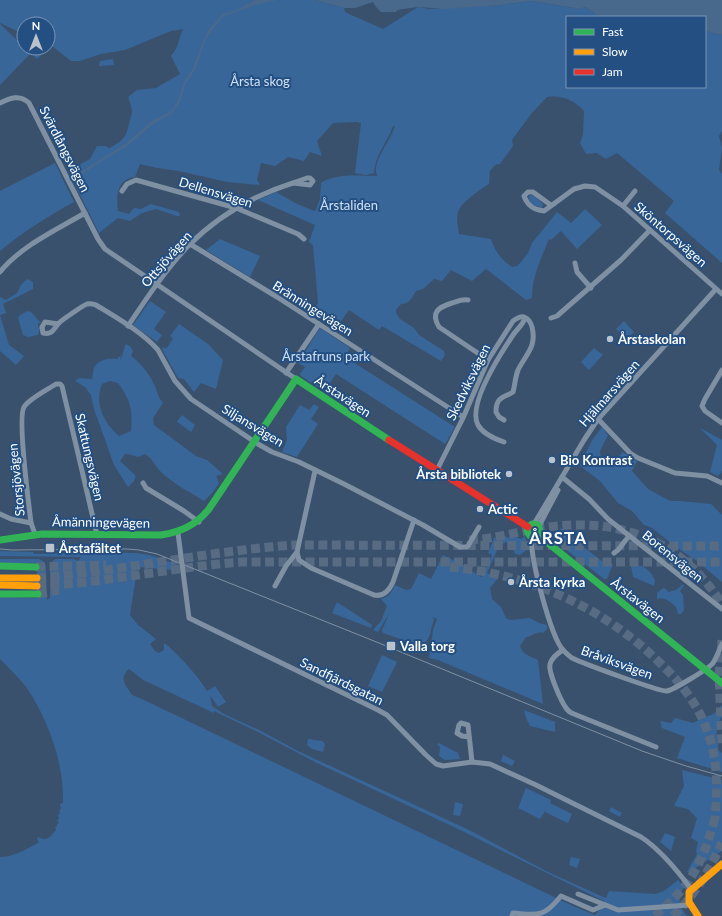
<svg xmlns="http://www.w3.org/2000/svg" width="722" height="916" font-family="Lato,sans-serif">
	<style>
		.green { fill: #386699; fill-rule: evenodd }
		.water { fill: #48688c }
		.lines { fill: none; stroke-linecap: round; stroke-linejoin: round }
		.highway-tunnel { stroke: #576b83; stroke-width: 9; stroke-dasharray: 9 4.5; stroke-linecap: butt }
		.street { stroke: #7f90a3; stroke-width: 5 }
		.fast { stroke: #30b455; stroke-width: 7 }
		.slow { stroke: #ff9f0a; stroke-width: 7 }
		.jam { stroke: #e5322d; stroke-width: 7 }
		.tram { stroke: #8091a3; stroke-width: 1 }
		.poi-dot { fill: #bac2cc; stroke: #234f83; stroke-width: 1.5 }
		.labels { text-anchor: middle; stroke-width: 4; stroke-linejoin: round; paint-order: stroke }
		.park-label { font-size: 13px; fill: #cfe1f6; stroke: #234f83 }
		.street-label { font-size: 13px; fill: #fff; stroke: #234f83 }
		.poi-label { font-size: 13px; font-weight: bold; fill: #fff; stroke: #234f83; text-anchor: start }
		.district-label { font-size: 17px; font-weight: bold; letter-spacing: 1px; fill: #fff; stroke: #234f83 }
	</style>
	<rect width="100%" height="100%" fill="#39516d"/>
	<g class="green">
		<path d="M 0,0 L 315,0 L 344,8 L 345,12 L 349,14 L 383,29 L 418,7 L 429,9 L 501,5 L 532,1 L 580,9 L 585,7 L 592,11 L 598,17 L 567,17 L 567,87 L 705,87 L 705,31 L 722,35 L 722,131 L 719,136 L 722,148 L 719,170 L 722,174 L 722,263 L 665,213 L 674,201 L 617,153 L 606,159 L 597,153 L 586,154 L 580,143 L 583,135 L 584,111 C 574,100 562,95 547,97 L 531,114 L 512,140 L 513,146 L 500,164 L 495,165 L 490,171 L 489,184 C 482,188 464,201 460,208 C 455,215 458,226 459,234 L 491,239 C 495,252 502,260 512,267 L 517,266 L 522,261 L 528,253 L 532,243 L 557,212 L 571,223 L 585,209 L 602,225 L 577,249 L 561,231 L 551,240 L 549,239 C 541,259 532,276 532,298 L 526,300 L 486,269 L 472,281 L 451,270 L 442,281 L 434,279 L 423,289 L 416,291 C 412,298 409,304 401,304 L 396,310 L 396,313 L 400,319 L 414,328 L 419,335 L 444,351 L 445,355 L 441,361 L 382,326 L 379,330 L 349,310 L 336,328 L 312,313 L 318,303 L 313,245 L 309,242 L 315,225 L 258,200 L 276,192 L 295,203 L 314,211 L 316,210 L 320,199 L 321,183 C 337,173 359,176 377,176 C 371,162 391,141 395,126 L 393,126 C 387,143 375,155 374,173 L 366,175 L 355,173 L 361,123 L 357,122 L 333,123 L 317,141 L 322,156 L 310,152 L 304,161 L 288,157 L 275,166 L 261,163 L 257,180 L 260,185 L 227,182 L 179,171 L 157,168 L 140,164 L 135,177 C 117,179 116,196 118,211 L 129,214 L 134,208 L 141,209 L 151,204 L 179,212 L 180,216 L 177,216 L 156,209 L 142,213 L 130,221 L 118,218 L 99,233 L 68,171 L 90,159 L 97,146 L 105,146 L 110,148 C 123,140 126,138 129,124 C 133,110 133,111 128,97 L 137,90 L 156,88 L 180,74 L 171,56 C 179,47 178,40 183,29 L 171,31 L 125,50 L 101,54 L 80,61 L 71,61 L 48,43 L 48,24 L 24,24 L 24,34 L 0,23 Z"/>
		<polygon points="0,24 23,46 24,45 24,48 44,48 46,50 37,59 31,53 0,85"/>
		<polygon points="113,59 114,65 99,66 100,61"/>
		<path d="M 55,163 L 74,202 C 48,216 23,232 0,251 L 0,191 Z"/>
		<polygon points="532,195 535,196 543,204 542,208 533,205 528,200 529,196"/>
		<polygon points="220,239 260,256 250,277 206,250"/>
		<polygon points="27,279 33,282 33,289 3,304 6,313 0,315 9,345 24,356 16,365 0,351 0,297 6,300 17,293 21,285"/>
		<polygon points="150,301 166,312 154,329 162,335 157,342 133,325"/>
		<polygon points="28,311 31,312 41,323 38,323 38,327 40,328 38,335 28,337 23,335 18,318 20,315"/>
		<polygon points="624,321 634,332 627,339 616,329"/>
		<polygon points="179,324 208,344 223,360 216,389 201,383 194,392 184,379 178,378 162,349 163,347 166,349 173,339 170,336"/>
		<polygon points="320,328 350,348 345,357 455,427 445,444 336,374 324,391 301,376 300,374 305,367 298,363"/>
		<path d="M 126,344 L 131,347 L 133,351 L 131,356 C 141,363 152,377 156,389 C 158,395 159,398 163,403 L 153,418 L 154,425 L 196,456 L 207,460 L 223,474 L 216,476 L 219,483 L 213,492 L 204,501 C 190,492 173,484 161,472 C 155,466 153,459 145,454 C 135,460 135,454 125,454 L 120,461 L 136,476 L 134,481 L 128,487 L 114,465 L 94,409 L 91,395 L 85,387 L 75,381 L 79,378 L 92,379 C 93,375 93,369 95,366 C 100,359 110,358 117,359 L 121,355 L 120,361 C 123,355 123,350 126,344 ZM 110,381 L 118,383 C 131,401 133,410 131,431 L 119,436 C 104,423 94,404 102,384 Z"/>
		<polygon points="594,348 603,355 589,370 581,362"/>
		<polygon points="314,404 319,407 311,419 318,424 297,457 282,452 287,440 286,427 300,405 309,410"/>
		<polygon points="182,415 195,425 191,432 177,422"/>
		<polygon points="602,427 608,435 600,451 601,459 616,462 622,452 637,461 632,471 648,489 670,501 680,501 711,504 722,515 722,582 697,561 676,547 652,528 644,525 632,511 618,503 600,481 579,465 593,439"/>
		<polygon points="700,428 722,440 722,471 718,476 710,472 717,445"/>
		<polygon points="560,528 566,530 572,538 603,562 613,564 607,579 604,579 564,548 562,544 563,535"/>
		<path d="M 503,536 L 510,538 L 512,536 L 521,539 L 525,536 L 528,549 L 520,555 L 515,554 L 511,544 L 506,542 L 499,546 L 487,573 L 498,578 L 490,588 L 492,599 L 501,607 L 506,618 L 510,620 L 530,618 L 539,623 L 547,625 L 547,629 L 543,633 C 535,631 532,637 526,637 L 520,646 C 522,654 531,657 538,660 L 543,704 L 438,660 L 429,658 L 433,630 L 437,619 L 433,617 L 434,620 C 429,631 433,637 421,646 L 383,633 L 382,630 L 390,612 L 378,632 L 373,630 L 381,621 L 387,606 L 381,599 C 389,597 392,592 395,585 L 406,590 L 411,589 L 419,573 L 431,579 L 443,555 L 465,566 L 476,574 L 482,577 L 492,555 L 488,553 L 494,538 Z"/>
		<path d="M 0,551 L 33,552 L 34,554 L 79,553 L 94,552 L 136,553 L 150,555 L 178,565 L 177,569 L 173,570 L 139,567 L 137,570 L 130,615 L 138,625 L 156,639 L 150,644 L 155,651 L 159,653 L 164,650 L 164,644 L 166,644 C 181,658 196,673 207,691 L 215,686 L 226,702 L 218,707 L 210,695 L 212,706 L 224,714 L 261,731 L 300,752 L 469,830 L 544,870 L 603,897 L 606,898 L 609,891 L 655,894 L 664,891 L 678,880 L 684,887 C 676,897 680,907 687,916 L 0,916 L 0,857 C 13,857 28,849 39,842 L 37,839 L 38,837 C 48,842 50,837 56,830 L 55,827 L 57,826 L 57,824 L 59,823 L 57,820 L 59,819 L 58,815 L 60,813 L 59,810 L 61,809 L 60,804 L 63,803 C 64,763 49,722 27,688 C 19,678 9,668 0,659 L 0,597 L 38,598 L 37,563 L 0,563 L 0,559 L 38,559 L 43,561 L 46,566 L 47,600 L 50,598 L 50,564 L 55,559 L 73,559 L 78,561 L 81,557 L 0,556 ZM 129,669 L 143,680 L 214,713 L 214,711 L 256,731 L 315,762 L 454,827 L 604,901 L 603,906 L 595,915 L 575,907 L 142,699 L 132,695 C 126,685 118,679 129,669 Z"/>
		<path d="M 635,565 C 646,566 650,571 655,580 L 654,586 L 633,577 L 631,566 Z"/>
		<path d="M 682,585 L 684,585 L 680,591 L 683,595 L 684,610 L 681,614 L 678,614 L 676,607 C 671,602 665,597 657,599 L 657,593 L 663,588 L 666,589 L 668,592 L 676,590 Z"/>
		<polygon points="337,602 372,625 371,628 332,613"/>
		<polygon points="382,655 397,662 382,692 368,686"/>
		<path d="M 722,705 L 722,717 C 714,726 717,741 719,751 L 722,753 L 722,772 L 677,758 L 685,737 L 662,728 L 660,721 L 671,723 L 675,718 L 693,723 L 715,713 Z"/>
		<polygon points="524,710 555,722 555,732 530,726 526,718"/>
		<polygon points="308,739 322,741 325,744 323,752 312,749 307,745"/>
		<polygon points="439,743 458,753 460,759 445,760 439,756 440,747 437,745"/>
		<polygon points="503,755 515,761 512,766 501,761"/>
		<polygon points="682,770 722,780 722,851 689,872 687,872 697,854 696,851 698,842 691,838 697,818 688,809 674,806 684,786"/>
		<polygon points="526,788 551,800 550,803 572,814 568,823 545,812 547,808 540,819 518,808"/>
		<polygon points="455,802 463,804 460,816 453,815"/>
		<polygon points="611,807 622,813 620,817 609,811"/>
		<polygon points="665,833 675,837 671,851 660,842"/>
		<polygon points="571,857 580,859 577,868 569,865"/>
	</g>
	<g class="water">
		<polygon points="255,0 277,0 255,5 224,16 212,30 206,39 195,70 186,83 180,102 171,114 153,124 127,146 95,165 80,176 79,173 125,144 152,121 170,112 178,101 184,82 193,68 204,39 209,29 223,14 237,10"/>
		<polygon points="315,0 722,0 722,35 705,31 705,17 598,17 592,11 585,7 580,9 532,1 501,5 444,9 418,7 397,10 396,12 381,12 376,7 373,2 355,8 344,8"/>
	</g>
	<g class="lines">
		<g class="highway-tunnel">
			<path d="M 469,540 C 493,539 517,532 541,528 C 616,516 680,538 722,604"/>
			<polyline points="36,567 106,565"/>
			<path d="M 450,567 C 529,574 603,607 660,663 C 677,679 692,697 702,718 C 718,753 718,782 715,819"/>
			<path d="M 37,578 C 123,571 208,551 294,545 L 722,546"/>
			<path d="M 37,586 C 106,583 173,567 241,562 L 722,562"/>
			<polyline points="38,594 59,590"/>
			<polyline points="722,640 719,676 722,745"/>
			<path d="M 655,916 C 665,907 675,898 684,887 C 701,866 709,840 716,814"/>
			<path d="M 673,916 C 695,895 709,871 722,843"/>
		</g>
		<g class="street">
			<path d="M 0,103 C 10,98 20,94 29,103 L 98,239 L 105,249 L 296,379"/>
			<polygon points="307,178 310,178 313,181 310,185 293,183"/>
			<polyline points="122,191 127,184 136,180 236,208 298,234 304,239"/>
			<path d="M 554,204 L 551,205 L 548,203 L 533,192 L 528,192 L 524,196 C 527,205 534,210 544,211 L 574,189 L 585,186 L 595,187 L 623,206 L 722,294"/>
			<polyline points="623,206 635,191"/>
			<polyline points="190,244 277,297 463,417"/>
			<polyline points="575,263 577,272 591,288"/>
			<path d="M 0,272 C 21,246 56,230 85,213"/>
			<path d="M 468,300 C 462,299 458,301 452,303 C 439,307 430,312 439,327 L 488,360"/>
			<polyline points="551,318 557,316 621,260 650,230"/>
			<path d="M 58,324 L 45,322 L 42,327 L 43,333 C 52,335 53,330 58,324 C 60,321 84,305 87,304 C 91,303 93,304 96,305 C 117,318 142,332 158,350 L 175,381 L 191,399 L 258,444 L 272,452 L 299,462 L 344,484 L 423,525 L 460,547 L 466,547 L 468,546 L 479,527"/>
			<path d="M 128,326 C 146,299 166,269 189,245 C 218,216 255,195 293,183"/>
			<polyline points="722,370 705,399 702,406 705,411 722,423"/>
			<polyline points="286,373 319,324"/>
			<polyline points="598,419 630,453 638,458 675,473 707,476 722,483"/>
			<path d="M 504,442 C 495,439 483,434 478,425 C 467,405 501,353 513,335 C 517,329 523,325 525,318"/>
			<path d="M 437,470 L 463,418 L 488,360 L 513,321 C 517,318 520,316 524,317 C 529,319 531,323 532,327 C 537,347 526,354 518,370 C 515,378 515,385 513,392 C 504,398 496,396 496,412 L 499,417 L 504,420"/>
			<path d="M 315,471 L 297,552 L 299,560 L 311,568 L 374,595 C 383,597 389,591 393,582 L 414,520"/>
			<polyline points="562,477 589,499 608,519 722,609"/>
			<polyline points="143,483 146,488 184,511 199,522"/>
			<polyline points="0,514 11,519 31,523"/>
			<polyline points="534,524 584,440 598,419 716,289"/>
			<polyline points="539,526 558,490"/>
			<path d="M 178,533 L 189,618 L 378,710 L 387,715 L 426,755 L 436,764 L 443,766 L 472,762 L 490,764 L 536,785 L 641,837 C 661,850 677,870 691,889"/>
			<path d="M 35,534 L 31,523 C 29,505 17,418 24,407 C 29,399 47,390 56,384 L 60,384 L 62,386 L 76,445 L 97,535"/>
			<path d="M 532,537 C 529,555 551,637 563,650 C 566,653 569,656 572,658 C 582,663 660,692 667,691 C 673,690 710,668 713,663 C 717,657 719,650 722,644"/>
			<polyline points="614,553 618,550 629,536"/>
			<polyline points="275,586 286,566 297,552"/>
			<path d="M 563,650 C 558,653 552,657 550,664 C 548,672 561,701 566,708 C 568,711 571,713 574,714 L 656,747"/>
			<polyline points="469,737 462,736 457,733 459,725 461,723 468,725 472,762"/>
			<polyline points="578,894 618,910 689,905"/>
			<path d="M 512,916 L 513,913 C 540,916 545,916 561,896 L 593,910 L 605,905"/>
		</g>
		<g class="fast">
			<polyline points="528,527 532,524 538,525 540,531 538,535"/>
			<polyline points="528,527 527,531 530,536 534,537 538,535"/>
			<polyline points="538,535 722,683"/>
			<path d="M 0,540 L 42,534 L 161,535 C 181,532 196,525 209,509 L 296,379 L 389,440"/>
			<polyline points="0,566 36,567"/>
			<polyline points="0,594 38,594"/>
		</g>
		<g class="slow">
			<polyline points="0,578 37,578"/>
			<polyline points="0,585 37,586"/>
			<polyline points="698,916 689,902 689,892 722,864"/>
		</g>
		<polyline class="jam" points="389,440 528,527"/>
		<polyline class="tram" points="0,549 12,550 127,549 139,550 157,554 374,641 642,751 686,766 722,776"/>
	</g>
	<g class="poi-dot">
		<circle cx="610" cy="339" r="4"/>
		<circle cx="552" cy="460" r="4"/>
		<circle cx="509" cy="474" r="4"/>
		<circle cx="480" cy="509" r="4"/>
		<rect x="45" y="543" width="10" height="10" rx="2"/>
		<circle cx="511" cy="582" r="4"/>
		<rect x="386" y="641" width="10" height="10" rx="2"/>
	</g>
	<g class="labels">
		<g class="park-label">
			<text x="260" y="86">Årsta skog</text>
			<text x="349" y="210">Årstaliden</text>
			<text x="326" y="361">Årstafruns park</text>
		</g>
		<g class="street-label">
			<text transform="translate(65 149) rotate(63)" y="5">Svärdlångsvägen</text>
			<text transform="translate(216 192) rotate(17)" y="5">Dellensvägen</text>
			<text transform="translate(671 234) rotate(41)" y="5">Sköntorpsvägen</text>
			<text transform="translate(166 259) rotate(-49)" y="5">Ottsjövägen</text>
			<text transform="translate(313 308) rotate(32)" y="5">Bränningevägen</text>
			<text transform="translate(468 382) rotate(-64)" y="5">Skedviksvägen</text>
			<text transform="translate(609 393) rotate(-49)" y="5">Hjälmarsvägen</text>
			<text transform="translate(343 396) rotate(33)" y="5">Årstavägen</text>
			<text transform="translate(253 425) rotate(31)" y="5">Siljansvägen</text>
			<text transform="translate(90 457) rotate(77)" y="5">Skattungsvägen</text>
			<text transform="translate(16 480) rotate(-96)" y="5">Storsjövägen</text>
			<text transform="translate(101 522) rotate(1)" y="5">Åmänningevägen</text>
			<text transform="translate(673 556) rotate(39)" y="5">Borensvägen</text>
			<text transform="translate(638 600) rotate(38)" y="5">Årstavägen</text>
			<text transform="translate(617 662) rotate(20)" y="5">Bråviksvägen</text>
			<text transform="translate(342 681) rotate(26)" y="5">Sandfjärdsgatan</text>
		</g>
		<g class="poi-label">
			<text x="618" y="344">Årstaskolan</text>
			<text x="560" y="465">Bio Kontrast</text>
			<text x="501" y="479" text-anchor="end">Årsta bibliotek</text>
			<text x="488" y="514">Actic</text>
			<text x="59" y="553">Årstafältet</text>
			<text x="519" y="587">Årsta kyrka</text>
			<text x="400" y="651">Valla torg</text>
		</g>
		<g class="district-label">
			<text x="558" y="544">ÅRSTA</text>
		</g>
	</g>
	<rect x="566" y="16" width="140" height="72" fill="#234f83" stroke="#7b95b5"/>
	<rect x="574" y="29" width="20" height="6" fill="#30b455" stroke="#7b95b5"/>
	<text x="602" y="36" font-size="12" fill="#ffffff">Fast</text>
	<rect x="574" y="49" width="20" height="6" fill="#ff9f0a" stroke="#7b95b5"/>
	<text x="602" y="56" font-size="12" fill="#ffffff">Slow</text>
	<rect x="574" y="69" width="20" height="6" fill="#e5322d" stroke="#7b95b5"/>
	<text x="602" y="76" font-size="12" fill="#ffffff">Jam</text>
	<g transform="translate(36 36)"><circle r="19" fill="#234f83" stroke="#7b95b5"/>
	<path d="M0-3L7 15L0 10L-7 15Z" fill="#bac2cc"/>
	<text y="-6" font-size="11" font-weight="bold" text-anchor="middle" fill="#ffffff">N</text>
	</g>
</svg>
